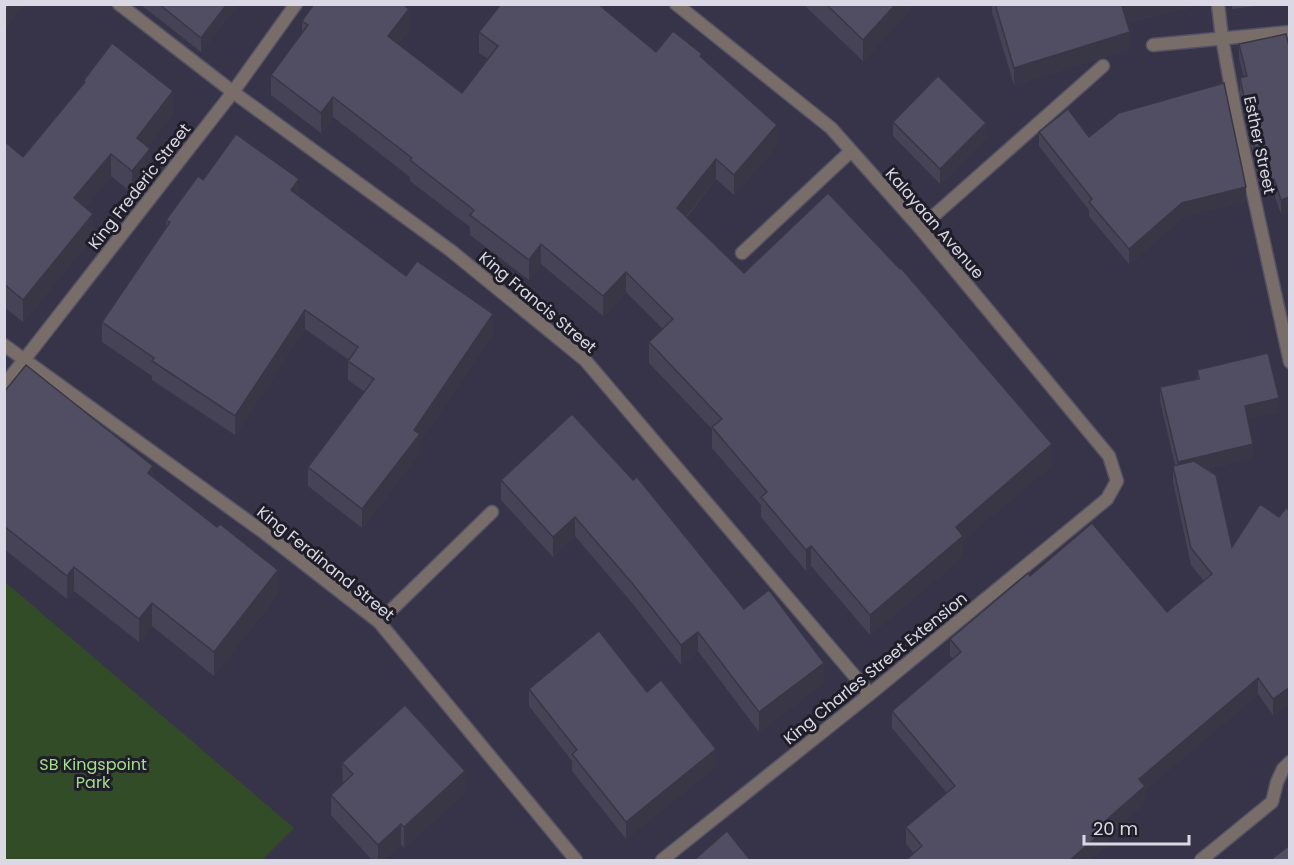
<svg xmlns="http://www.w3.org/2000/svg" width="1294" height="865" font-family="Poppins,sans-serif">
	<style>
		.green { fill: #314c27 }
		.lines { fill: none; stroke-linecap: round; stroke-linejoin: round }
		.service-casing { stroke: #545265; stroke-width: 15 }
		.minor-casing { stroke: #545265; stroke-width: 15 }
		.service { stroke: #786d68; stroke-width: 12 }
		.minor { stroke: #786d68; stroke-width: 12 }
		.wall { fill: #464356 }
		.shaded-wall { fill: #393746 }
		.building { fill: #514e64; stroke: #393746; stroke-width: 1.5 }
		.labels { text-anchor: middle; stroke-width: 6; stroke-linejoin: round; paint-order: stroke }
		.street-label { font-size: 16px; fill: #dad8e5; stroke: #1f1d27 }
		.park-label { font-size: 16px; fill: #a3de8c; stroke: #1f1d27 }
	</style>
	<rect width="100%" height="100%" fill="#373449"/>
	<polygon class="green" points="4,582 5,582 294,828 262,860 5,860"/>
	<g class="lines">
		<defs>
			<g id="service">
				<polyline points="742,253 851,151"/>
				<polyline points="4,385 24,360"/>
				<polyline points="379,622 492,512"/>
			</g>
			<g id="minor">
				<polyline points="119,4 233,92 450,250 585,360 870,694"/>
				<polyline points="1218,4 1222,38 1237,120 1290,362"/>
				<polyline points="1153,45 1290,32"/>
				<polyline points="920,228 1103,66"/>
				<polyline points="4,345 266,534 379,622 576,860"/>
				<polyline points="24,360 233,92 296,4"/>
				<polyline points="662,860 870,694 1107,499 1117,481 1109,456 920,228 831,128 676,4"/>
				<polyline points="1201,860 1272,802 1277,782 1283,769 1290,762"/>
			</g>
		</defs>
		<use href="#service" class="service-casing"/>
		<use href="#minor" class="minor-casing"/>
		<use href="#service" class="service"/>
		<use href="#minor" class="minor"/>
	</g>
	<g class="wall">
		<polygon points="140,4 238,4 201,52"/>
		<polygon points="603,4 603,9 656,52 702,58 777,146 734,195 716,179 687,217 744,273 1052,465 963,540 963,556 870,635 811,566 806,571 761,517 761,505 712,448 712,429 649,363 649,342 663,329 626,292 603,316 541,264 529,280 470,235 470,227 410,181 410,177 333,117 321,133 271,95 271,75 302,33 302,21 409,30 398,44 462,93 488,59 479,53 479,32"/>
		<polygon points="803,4 915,4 863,61"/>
		<polygon points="992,4 1205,4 1127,22 1130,49 1014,85 992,12"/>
		<polygon points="1232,4 1275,4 1232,9"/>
		<polygon points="1239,44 1290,50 1290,212 1281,214 1274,194 1262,197 1240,93 1240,78 1244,77 1239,59"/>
		<polygon points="84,80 173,114 147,146 150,171 132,193 111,176 85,207 93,236 23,322 4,307 4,141 23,157 84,84"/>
		<polygon points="893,122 986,137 940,184 893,136"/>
		<polygon points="1039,132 1089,137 1246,201 1182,218 1129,264 1089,216 1089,210 1039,146"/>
		<polygon points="203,180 299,196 406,276 493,333 420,441 420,453 362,528 308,486 308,467 365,392 348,380 348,361 349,360 305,329 235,435 152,380 152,376 102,342 102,322 166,228 166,220"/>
		<polygon points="1197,370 1279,412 1248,419 1253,458 1207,469 1232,547 1290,510 1290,704 1273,715 1258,694 1145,790 1145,803 1108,834 1108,844 1089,861 905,861 914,853 906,844 906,827 947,793 892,728 892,711 953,659 950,656 950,639 1030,576 1167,612 1204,581 1191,565 1173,482 1173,466 1175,465 1160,401 1160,387 1197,379"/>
		<polygon points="4,392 153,477 278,594 214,676 152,626 139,642 74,591 67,599 4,549"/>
		<polygon points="572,414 744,609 824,682 759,732 698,651 681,665 632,603 575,536 553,557 501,500 501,480"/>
		<polygon points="529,689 647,692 716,766 626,839 572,771 572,761 529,706"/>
		<polygon points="342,763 465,792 404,848 401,844 383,861 373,861 331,815 331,795 343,784"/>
	</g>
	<g class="shaded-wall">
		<polygon points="10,4 25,4 4,32 4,12"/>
		<polygon points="227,4 238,4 201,52 201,38"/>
		<polygon points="896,4 915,4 863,61 863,40"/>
		<polygon points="1128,4 1205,4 1122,23 1122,6"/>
		<polygon points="409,9 409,30 388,56 388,36"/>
		<polygon points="1130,32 1130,49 1014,85 1014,68"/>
		<polygon points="173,91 173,114 137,160 137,138"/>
		<polygon points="333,97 333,117 321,133 321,113"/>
		<polygon points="986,123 986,137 940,184 940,169"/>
		<polygon points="777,125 777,146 734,195 734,175"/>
		<polygon points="150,149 150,171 132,193 132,171"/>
		<polygon points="111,154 111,176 74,220 74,198"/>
		<polygon points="716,159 716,179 677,228 677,208"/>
		<polygon points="299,179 299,198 291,190"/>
		<polygon points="1274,179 1274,194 1262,197 1262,183"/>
		<polygon points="1246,187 1246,201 1182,218 1129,264 1129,249 1182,203"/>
		<polygon points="1290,197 1290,212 1281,214 1281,200"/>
		<polygon points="93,214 93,236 23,322 23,300"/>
		<polygon points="541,244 541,264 529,280 529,260"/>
		<polygon points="626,272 626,292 603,316 603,296"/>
		<polygon points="305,310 305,329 235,435 235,416"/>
		<polygon points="493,314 493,333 420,441 420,453 362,528 362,509 414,430"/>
		<polygon points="1279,398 1279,412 1245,420 1245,406"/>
		<polygon points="1052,444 1052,465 963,540 963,556 870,635 870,615 956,527"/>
		<polygon points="1253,444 1253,458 1178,476 1178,462"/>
		<polygon points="153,466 153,490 148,473"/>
		<polygon points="575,517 575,536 553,557 553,537"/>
		<polygon points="811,546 811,566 806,571 806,550"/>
		<polygon points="74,567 74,591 67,599 67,576"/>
		<polygon points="278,570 278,594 214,676 214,652"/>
		<polygon points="152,603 152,626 139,642 139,619"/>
		<polygon points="698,632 698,651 681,665 681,645"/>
		<polygon points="824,663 824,682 759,732 759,712"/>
		<polygon points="1258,678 1258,694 1145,790 1145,803 1108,834 1108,844 1089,861 1069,861 1104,822 1139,779"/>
		<polygon points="1290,687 1290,704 1273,715 1273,699"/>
		<polygon points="716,749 716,766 626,839 626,822"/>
		<polygon points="465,771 465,792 404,848 404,827"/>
		<polygon points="401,824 401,844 383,861 378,861 378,845"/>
	</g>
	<g class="building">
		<polygon points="4,4 10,4 4,12"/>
		<polygon points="159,4 227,4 201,38"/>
		<polygon points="314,4 402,4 409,9 388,36 462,93 498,46 479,32 501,4 598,4 656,52 673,31 702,54 700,56 777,125 734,175 716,159 677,208 744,273 828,193 900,269 901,268 1052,444 956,527 963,536 870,615 811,546 806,550 761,497 767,492 712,427 722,419 649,342 673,319 626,272 603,296 541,244 529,260 470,215 474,210 410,160 412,158 333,97 321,113 271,75 308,25 302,21"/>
		<polygon points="826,4 896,4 863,40"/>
		<polygon points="995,4 1128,4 1122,6 1130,32 1014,68"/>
		<polygon points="1286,34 1290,50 1290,197 1281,200 1274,179 1262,183 1240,78 1247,76 1239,44"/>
		<polygon points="112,43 173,91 137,138 150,149 132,171 111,154 74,198 93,214 23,300 4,284 4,141 23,157 85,82 84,80"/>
		<polygon points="938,76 986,123 940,169 893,122"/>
		<polygon points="1224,83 1246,187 1182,203 1129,249 1089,202 1092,199 1039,132 1068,109 1089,137 1119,113"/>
		<polygon points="236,134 299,179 291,190 406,276 417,261 493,314 414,430 420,434 362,509 308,467 374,379 348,361 358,347 305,310 235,416 152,361 154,358 102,322 170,222 166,220 198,176 203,180"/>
		<polygon points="1268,353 1279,398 1245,406 1253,444 1178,462 1160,387 1199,379 1197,370"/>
		<polygon points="26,365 153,466 148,473 217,527 220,524 278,570 214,652 152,603 139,619 74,567 67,576 4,526 4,392"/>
		<polygon points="572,414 633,480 637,477 744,609 769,590 824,663 759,712 698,632 681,645 632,583 575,517 553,537 501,480"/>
		<polygon points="1194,461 1216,475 1232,547 1260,504 1279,517 1286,508 1290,510 1290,687 1273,699 1258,678 1139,779 1145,786 1104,822 1108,827 1069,861 905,861 922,846 906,827 955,786 892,711 961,652 950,639 1028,573 1030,576 1092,523 1167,612 1212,574 1191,548 1173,466"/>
		<polygon points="599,631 647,692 661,680 716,749 626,822 572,754 577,750 529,689"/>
		<polygon points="405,705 465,771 404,827 401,824 378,845 331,795 353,774 342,763"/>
		<polygon points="727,831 751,861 693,861"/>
		<polygon points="1290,845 1290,861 1269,861"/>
	</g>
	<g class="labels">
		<g class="street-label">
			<text transform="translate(1260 145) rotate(78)" y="6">Esther Street</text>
			<text transform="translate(139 186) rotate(-52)" y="6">King Frederic Street</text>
			<text transform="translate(935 223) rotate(49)" y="6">Kalayaan Avenue</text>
			<text transform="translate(538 302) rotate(40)" y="6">King Francis Street</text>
			<text transform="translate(326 563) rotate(39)" y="6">King Ferdinand Street</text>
			<text transform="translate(875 668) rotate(-39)" y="6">King Charles Street Extension</text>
		</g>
		<g class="park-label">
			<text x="93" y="770">SB Kingspoint<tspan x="93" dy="18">Park</tspan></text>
		</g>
	</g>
	<rect width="1294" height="865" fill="none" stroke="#dad8e5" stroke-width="12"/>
	<path d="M1084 835v9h105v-9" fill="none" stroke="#dad8e5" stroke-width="3"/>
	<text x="1093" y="835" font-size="18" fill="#dad8e5" stroke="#1f1d27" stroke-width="4.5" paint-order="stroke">20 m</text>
</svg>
